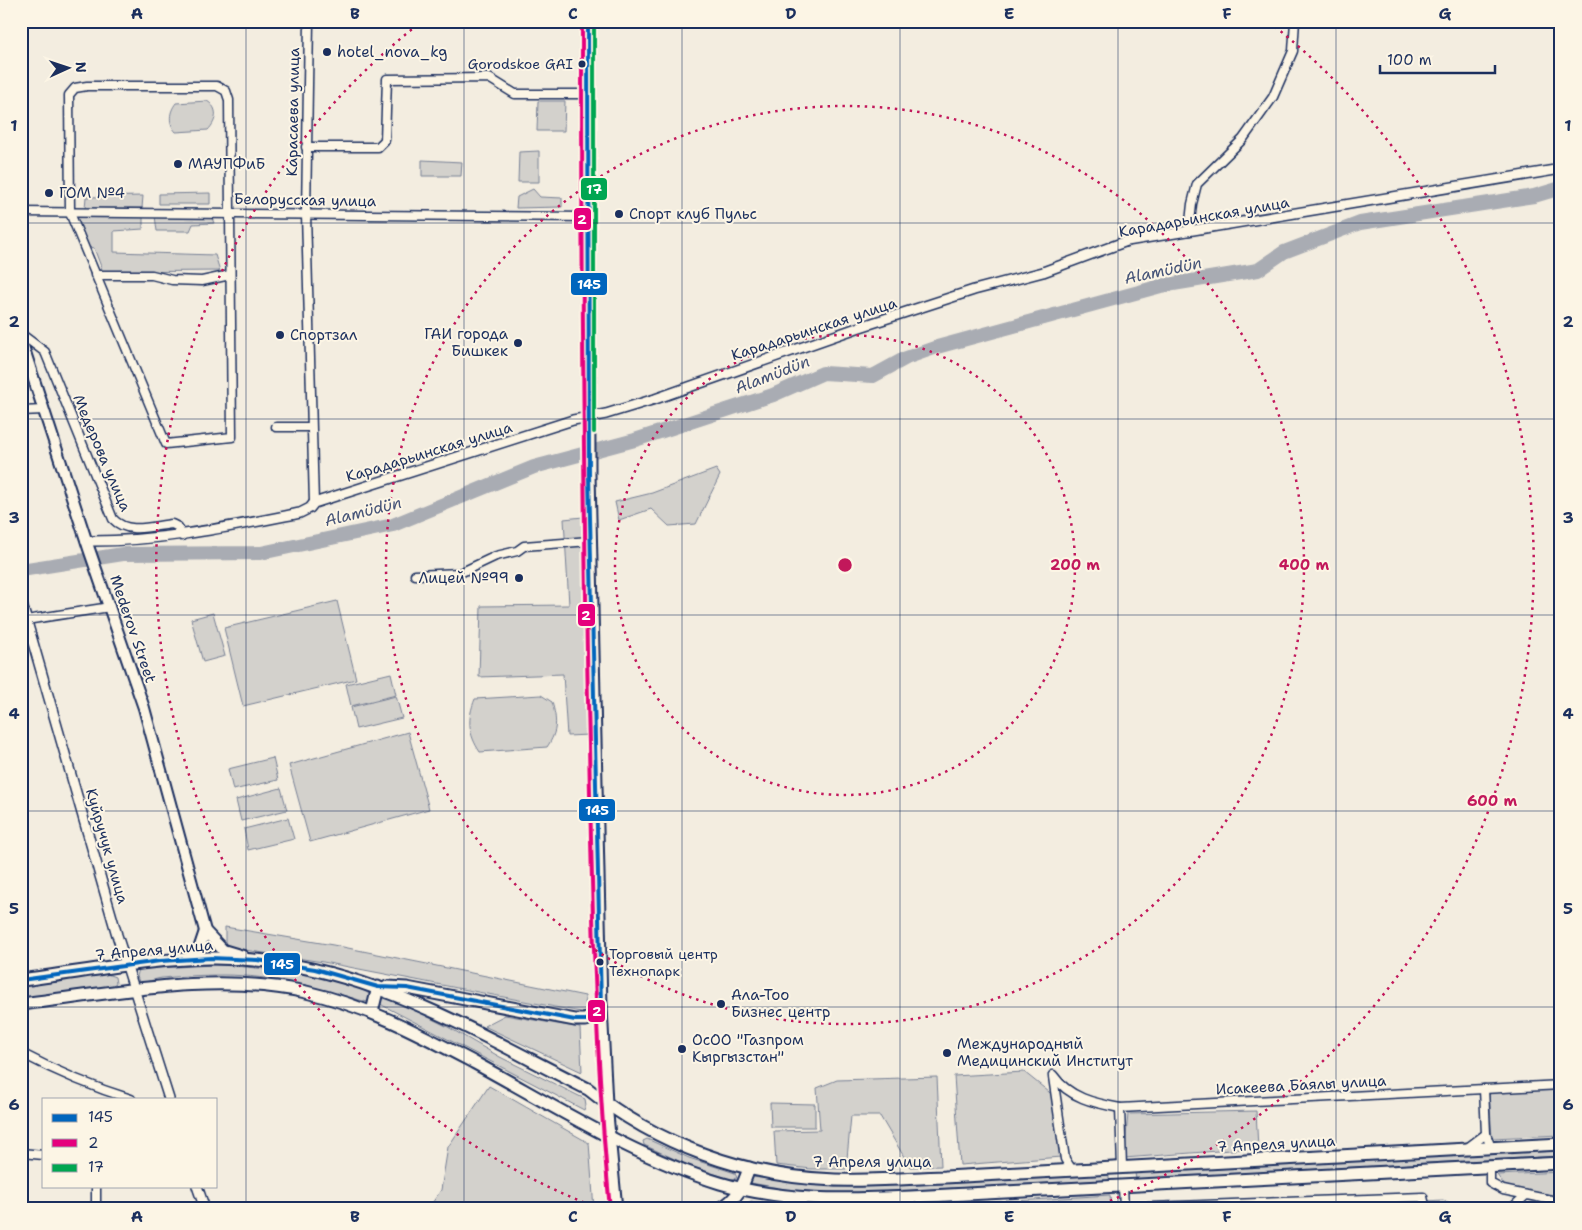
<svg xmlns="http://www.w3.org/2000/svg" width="1582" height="1230" font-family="'Shantell Sans',sans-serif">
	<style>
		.green { fill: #d3d1cc; stroke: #778095 }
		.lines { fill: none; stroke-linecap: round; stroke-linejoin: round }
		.canal { stroke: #a9acb3; stroke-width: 8 }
		.river { stroke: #a9acb3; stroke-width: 14 }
		.minor-casing { stroke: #1b2f5e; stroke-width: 11 }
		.tertiary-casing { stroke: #1b2f5e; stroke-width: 12 }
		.secondary-casing { stroke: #1b2f5e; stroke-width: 14 }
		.primary-casing { stroke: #1b2f5e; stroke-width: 15 }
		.minor { stroke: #fcf5e5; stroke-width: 8 }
		.tertiary { stroke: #fcf5e5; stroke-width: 9 }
		.secondary { stroke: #fcf5e5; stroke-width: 10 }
		.primary { stroke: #fcf5e5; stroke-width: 11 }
		.bus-1-casing { stroke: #fcf5e5; stroke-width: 8 }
		.bus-2-casing { stroke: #fcf5e5; stroke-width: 8 }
		.bus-3-casing { stroke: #fcf5e5; stroke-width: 8 }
		.bus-1 { stroke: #0065bd; stroke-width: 4 }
		.bus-2 { stroke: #e5007d; stroke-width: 4 }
		.bus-3 { stroke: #00a651; stroke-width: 4 }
		.grid { fill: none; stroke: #1b2f5e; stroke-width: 1; stroke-opacity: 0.55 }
		.ring { fill: none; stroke: #c2185b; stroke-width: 2.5; stroke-dasharray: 2.5 5 }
		.poi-dot { fill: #1b2f5e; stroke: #fcf5e5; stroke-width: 2 }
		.labels { text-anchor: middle; stroke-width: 4; stroke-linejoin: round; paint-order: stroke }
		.bus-label { font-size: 14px; fill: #1b2f5e; stroke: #fcf5e5; text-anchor: end }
		.poi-label { font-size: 15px; fill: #1b2f5e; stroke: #fcf5e5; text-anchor: start }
		.street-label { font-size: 15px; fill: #1b2f5e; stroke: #fcf5e5 }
		.water-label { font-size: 16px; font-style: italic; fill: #465478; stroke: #fcf5e5 }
		.centre { fill: #c2185b; stroke: #fcf5e5; stroke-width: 2.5 }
		.ring-label { font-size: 15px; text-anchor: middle; font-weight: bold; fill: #c2185b; stroke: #fcf5e5; stroke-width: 4; stroke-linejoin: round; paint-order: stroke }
		.line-badge { stroke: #fcf5e5; stroke-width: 2 }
		.badge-label { font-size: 14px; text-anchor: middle; font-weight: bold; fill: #fff }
		.neatline { fill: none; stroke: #1b2f5e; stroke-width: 2 }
		.grid-label { font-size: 16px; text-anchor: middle; font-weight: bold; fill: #1b2f5e }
	</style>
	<rect width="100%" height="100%" fill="#f3ede0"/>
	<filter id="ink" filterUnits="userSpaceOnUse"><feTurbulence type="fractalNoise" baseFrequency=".02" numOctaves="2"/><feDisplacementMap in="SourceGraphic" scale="10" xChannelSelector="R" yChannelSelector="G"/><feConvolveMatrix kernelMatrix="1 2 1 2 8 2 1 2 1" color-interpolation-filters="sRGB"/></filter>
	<g filter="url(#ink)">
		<g class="green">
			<path d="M 207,101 C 219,108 217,121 208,130 L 176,132 C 168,123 169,112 176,103 Z"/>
			<polygon points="538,101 565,101 564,131 537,131"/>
			<polygon points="539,151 539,182 518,182 519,152"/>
			<polygon points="422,160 462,162 461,176 422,176"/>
			<polygon points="533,189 540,197 562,198 562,207 516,208 517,197"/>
			<polygon points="210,193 210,204 159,204 159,194"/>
			<polygon points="143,196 142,208 85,208 86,197"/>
			<polygon points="74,216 143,216 143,229 114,231 114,252 215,255 220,271 103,272 94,248 88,247"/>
			<polygon points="155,216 211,216 214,223 193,224 190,231 157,231"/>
			<polygon points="716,469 720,475 696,524 669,526 651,509 619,520 615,502 652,493"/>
			<polygon points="583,517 589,735 567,736 563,674 479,677 481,606 569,605 564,519"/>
			<polygon points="337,601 356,679 243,706 224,628"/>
			<polygon points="213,613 225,656 203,662 191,619"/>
			<polygon points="391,673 396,695 351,706 346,684"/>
			<path d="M 541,695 L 552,702 C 557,720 558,731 547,747 L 480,752 C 468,734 467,719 475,699 Z"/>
			<polygon points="396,696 402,718 356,729 351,707"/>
			<polygon points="408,732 429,809 310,842 289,765"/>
			<polygon points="273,758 278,780 233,790 228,769"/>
			<polygon points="281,788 287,810 241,821 236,800"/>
			<polygon points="288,818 294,839 248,850 244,829"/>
			<polygon points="225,927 333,945 585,996 586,1013 323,962 225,947"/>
			<path d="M 213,965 C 241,965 355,977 371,996 L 370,1001 L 367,1002 C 320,989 272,975 223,975 C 203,975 182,976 162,978 C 154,979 147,983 139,982 L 137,976 L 139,969 Z"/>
			<polygon points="107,974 115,977 116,983 108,988 21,999 21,984"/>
			<polygon points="384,995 448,1027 500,1057 585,1099 586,1105 584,1110 380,1004"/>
			<polygon points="505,1015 580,1028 582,1072 484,1026"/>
			<polygon points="1024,1072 1054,1096 1061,1157 960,1165 954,1076"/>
			<polygon points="937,1077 941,1166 910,1167 880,1116 851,1116 846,1169 812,1169 776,1165 774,1131 820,1130 817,1088 837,1080"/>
			<polygon points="1561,1085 1561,1135 1492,1138 1489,1092"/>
			<polygon points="489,1086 589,1143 594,1209 543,1209 543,1203 481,1209 428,1209 441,1190 448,1147"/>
			<polygon points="770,1103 815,1104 815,1127 771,1127"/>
			<polygon points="1256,1111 1258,1148 1124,1158 1128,1114"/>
			<polygon points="647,1139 689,1158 735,1173 737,1178 730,1179 690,1166 644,1145 643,1141"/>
			<polygon points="1561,1150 1561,1156 1136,1179 1135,1173"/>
			<polygon points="1561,1172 1561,1197 1505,1186 1497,1175"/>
			<polygon points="1109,1174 1109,1180 858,1193 796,1191 751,1183 750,1180 752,1177 835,1187"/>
			<polygon points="1110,1195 1111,1209 893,1209"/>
			<polygon points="1443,1200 1457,1207 1483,1209 1282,1209"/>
			<polygon points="751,1201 799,1209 737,1209"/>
		</g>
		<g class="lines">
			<polyline class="canal" points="21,510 24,518"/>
			<polyline class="river" points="21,570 123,554 261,553 393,525 534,467 635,440 773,395 823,373 873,376 906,358 937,347 1161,286 1258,270 1284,252 1360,223 1534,196 1561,188"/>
			<defs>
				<g id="minor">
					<polyline points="309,21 306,214 314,503"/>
					<polygon points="87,86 217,86 226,91 229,100 232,437 166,444 70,213 69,95 75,88"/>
					<polyline points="306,147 378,147 385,140 387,79 489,78 515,94 588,94"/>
					<polyline points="21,212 588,217"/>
					<polyline points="1189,231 1192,204 1197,184 1243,139 1273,97 1293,51 1295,21"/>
					<polyline points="95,275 152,275 172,280 202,281 230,275"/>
					<path d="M 21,334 L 45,352 L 113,519 C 128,535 152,526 172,524 L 178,527 L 182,536"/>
					<polyline points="21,411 44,410"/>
					<polyline points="276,427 310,427"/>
					<polyline points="415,575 460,573 496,556 517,551 524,546 590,541"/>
					<polyline points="26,620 110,607"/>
					<path d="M 21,1053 C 57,1072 92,1087 131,1099"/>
					<path d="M 1053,1075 C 1069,1098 1094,1103 1120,1108 L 1561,1085"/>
					<polyline points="1053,1077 1065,1159 1072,1170"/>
					<polyline points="1484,1089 1486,1134 1491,1148"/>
					<polyline points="1120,1108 1122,1167"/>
					<polyline points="1466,1149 1486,1134"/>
					<polyline points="21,1153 44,1155"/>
					<polyline points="1490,1166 1490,1183 1503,1190 1561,1202"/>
					<polyline points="1123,1185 1124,1209"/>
					<polyline points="1124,1208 1423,1197 1426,1209"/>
					<polyline points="96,1209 96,1186"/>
					<polyline points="1511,1209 1526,1195"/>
				</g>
				<g id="tertiary">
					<path d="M 86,541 C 159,542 229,527 300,513 L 310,508 L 314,503 L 573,420 L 606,414 L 655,399 L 857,328 L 974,290 L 1043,272 L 1127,241 L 1561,169"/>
					<polyline points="21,601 117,935 169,1099"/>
					<polyline points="197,1186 205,1209"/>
				</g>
				<g id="secondary">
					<polyline points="21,340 89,549 144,708 205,931 223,950 243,956"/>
					<polyline points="186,959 198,952 205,931"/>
				</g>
				<g id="primary">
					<polyline points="588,21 589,474 601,1006 606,1104 616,1209"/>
					<path d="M 21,980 C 84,972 146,959 209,958 C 353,956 464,1027 588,1089 C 657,1145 746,1177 835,1180 C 871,1181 909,1178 945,1177 L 1561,1144"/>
					<polyline points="387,987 407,988 575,1020 586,1020 601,1006"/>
					<path d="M 21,1004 C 115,993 212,972 306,992 C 368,1006 420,1034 475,1063 C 554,1106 634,1157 720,1183 C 783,1202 846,1200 911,1197 L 1561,1163"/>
					<polyline points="372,1012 378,987"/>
					<path d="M 720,1209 C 737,1199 743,1187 749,1168"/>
				</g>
			</defs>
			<use href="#minor" class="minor-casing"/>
			<use href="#tertiary" class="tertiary-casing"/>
			<use href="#secondary" class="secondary-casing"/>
			<use href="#primary" class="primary-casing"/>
			<use href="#minor" class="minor"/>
			<use href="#tertiary" class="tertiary"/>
			<use href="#secondary" class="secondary"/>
			<use href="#primary" class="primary"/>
			<defs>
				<polyline id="bus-1" points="21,980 160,961 211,958 257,960 315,969 378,987 407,988 575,1020 586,1020 601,1006 589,474 588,21"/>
				<path id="bus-2" d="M 582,21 C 582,262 583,503 589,744 C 592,899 595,1054 610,1209"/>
				<polyline id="bus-3" points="594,21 594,432"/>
			</defs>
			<use href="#bus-1" class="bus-1-casing"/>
			<use href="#bus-2" class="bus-2-casing"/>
			<use href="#bus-3" class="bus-3-casing"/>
			<use href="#bus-1" class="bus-1"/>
			<use href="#bus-2" class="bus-2"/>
			<use href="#bus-3" class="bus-3"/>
		</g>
	</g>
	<path class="grid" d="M 246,21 L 246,1209M 464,21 L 464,1209M 682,21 L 682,1209M 900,21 L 900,1209M 1118,21 L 1118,1209M 1336,21 L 1336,1209M 21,223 L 1561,223M 21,419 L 1561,419M 21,615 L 1561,615M 21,811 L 1561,811M 21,1007 L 1561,1007"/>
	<g class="ring">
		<circle cx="845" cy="565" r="230"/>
		<circle cx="845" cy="565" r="459"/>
		<path d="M598 1208A689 689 0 0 1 421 22M1269 22A689 689 0 0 1 1092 1208"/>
	</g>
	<g class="poi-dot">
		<circle cx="327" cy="52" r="5"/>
		<circle cx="582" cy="64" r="4.5"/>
		<circle cx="178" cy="164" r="5"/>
		<circle cx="49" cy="193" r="5"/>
		<circle cx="619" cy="214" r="5"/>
		<circle cx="280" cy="335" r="5"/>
		<circle cx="518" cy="343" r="5"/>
		<circle cx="519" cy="578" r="5"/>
		<circle cx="600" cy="962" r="4.5"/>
		<circle cx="721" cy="1004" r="5"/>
		<circle cx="682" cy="1049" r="5"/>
		<circle cx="947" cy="1053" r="5"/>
	</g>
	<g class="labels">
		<g class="bus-label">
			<text x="573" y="69">Gorodskoe GAI</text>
			<text x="609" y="959" text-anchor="start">Торговый центр<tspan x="609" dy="17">Технопарк</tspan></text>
		</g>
		<g class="poi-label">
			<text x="337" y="57">hotel_nova_kg</text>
			<text x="188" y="169">МАУПФиБ</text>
			<text x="59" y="198">ГОМ №4</text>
			<text x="629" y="219">Спорт клуб Пульс</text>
			<text x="508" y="339" text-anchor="end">ГАИ города<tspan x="508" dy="17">Бишкек</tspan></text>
			<text x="290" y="340">Спортзал</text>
			<text x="509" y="583" text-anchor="end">Лицей №99</text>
			<text x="731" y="1000">Ала-Тоо<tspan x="731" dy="17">Бизнес центр</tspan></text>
			<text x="692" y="1045">ОсОО "Газпром<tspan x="692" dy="17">Кыргызстан"</tspan></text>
			<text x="957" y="1049">Международный<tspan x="957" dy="17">Медицинский Институт</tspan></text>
		</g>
		<g class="street-label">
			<text transform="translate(293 112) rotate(-89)" y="5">Карасаева улица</text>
			<text transform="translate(305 200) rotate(1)" y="5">Белорусская улица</text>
			<text transform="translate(1204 217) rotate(-10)" y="5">Карадарьинская улица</text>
			<text transform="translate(814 329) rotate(-18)" y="5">Карадарьинская улица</text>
			<text transform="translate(429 452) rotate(-17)" y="5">Карадарьинская улица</text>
			<text transform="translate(102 453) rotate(67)" y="5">Медерова улица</text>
			<text transform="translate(133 629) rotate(71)" y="5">Mederov Street</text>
			<text transform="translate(107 846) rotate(74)" y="5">Куйручук улица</text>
			<text transform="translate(154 950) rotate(-5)" y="5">7 Апреля улица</text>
			<text transform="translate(1301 1085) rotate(-3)" y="5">Исакеева Баялы улица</text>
			<text transform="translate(1276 1144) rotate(-3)" y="5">7 Апреля улица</text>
			<text x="872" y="1167">7 Апреля улица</text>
		</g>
		<g class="water-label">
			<text transform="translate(1163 270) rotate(-12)" y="6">Alamüdün</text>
			<text transform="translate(772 374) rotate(-21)" y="6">Alamüdün</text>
			<text transform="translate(363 511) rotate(-14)" y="6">Alamüdün</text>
		</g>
	</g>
	<circle cx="845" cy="565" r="8" class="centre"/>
	<g class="ring-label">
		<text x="1075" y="570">200 m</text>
		<text x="1304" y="570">400 m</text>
		<text x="1492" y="806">600 m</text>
	</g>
	<g class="line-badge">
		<rect x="580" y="177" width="28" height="24" rx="5" fill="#00a651"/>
		<rect x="573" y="207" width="19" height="24" rx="5" fill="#e5007d"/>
		<rect x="570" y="272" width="38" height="24" rx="5" fill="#0065bd"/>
		<rect x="577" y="603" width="19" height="24" rx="5" fill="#e5007d"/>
		<rect x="578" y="798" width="38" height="24" rx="5" fill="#0065bd"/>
		<rect x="263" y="952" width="38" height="24" rx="5" fill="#0065bd"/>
		<rect x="587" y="999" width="19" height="24" rx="5" fill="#e5007d"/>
	</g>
	<g class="badge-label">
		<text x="594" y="194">17</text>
		<text x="582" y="224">2</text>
		<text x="589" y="289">145</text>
		<text x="586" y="620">2</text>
		<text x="597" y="815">145</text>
		<text x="282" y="969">145</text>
		<text x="597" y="1016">2</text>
	</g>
	<rect width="1582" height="1230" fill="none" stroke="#fcf5e5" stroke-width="55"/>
	<rect x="42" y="1098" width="175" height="90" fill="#fcf5e5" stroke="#a2a6af"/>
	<rect x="52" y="1114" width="25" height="8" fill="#0065bd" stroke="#a2a6af"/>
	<text x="88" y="1122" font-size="15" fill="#1b2f5e">145</text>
	<rect x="52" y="1139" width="25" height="8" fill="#e5007d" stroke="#a2a6af"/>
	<text x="88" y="1148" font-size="15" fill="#1b2f5e">2</text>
	<rect x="52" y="1164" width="25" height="8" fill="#00a651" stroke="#a2a6af"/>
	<text x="88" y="1172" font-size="15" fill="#1b2f5e">17</text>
	<g transform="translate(68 68) rotate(87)" stroke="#fcf5e5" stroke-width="4" paint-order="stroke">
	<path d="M0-4L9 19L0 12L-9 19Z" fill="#1b2f5e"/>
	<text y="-8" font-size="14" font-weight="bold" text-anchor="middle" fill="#1b2f5e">N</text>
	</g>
	<path d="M1380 65v8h115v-8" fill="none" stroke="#1b2f5e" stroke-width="2.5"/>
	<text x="1387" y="65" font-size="15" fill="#1b2f5e" stroke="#fcf5e5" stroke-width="4" paint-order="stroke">100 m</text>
	<rect x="28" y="28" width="1526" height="1174" class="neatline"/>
	<g class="grid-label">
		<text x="137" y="19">A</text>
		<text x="355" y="19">B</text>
		<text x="573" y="19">C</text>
		<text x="791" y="19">D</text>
		<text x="1009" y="19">E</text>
		<text x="1227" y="19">F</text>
		<text x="1445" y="19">G</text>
		<text x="14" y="131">1</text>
		<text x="1568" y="131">1</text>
		<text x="14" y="327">2</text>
		<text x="1568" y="327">2</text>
		<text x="14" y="523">3</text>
		<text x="1568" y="523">3</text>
		<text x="14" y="719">4</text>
		<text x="1568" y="719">4</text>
		<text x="14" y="914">5</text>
		<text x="1568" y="914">5</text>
		<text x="14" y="1110">6</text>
		<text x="1568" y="1110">6</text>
		<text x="137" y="1222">A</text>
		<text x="355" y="1222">B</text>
		<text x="573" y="1222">C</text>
		<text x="791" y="1222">D</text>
		<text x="1009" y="1222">E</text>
		<text x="1227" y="1222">F</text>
		<text x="1445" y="1222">G</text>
	</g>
</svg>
